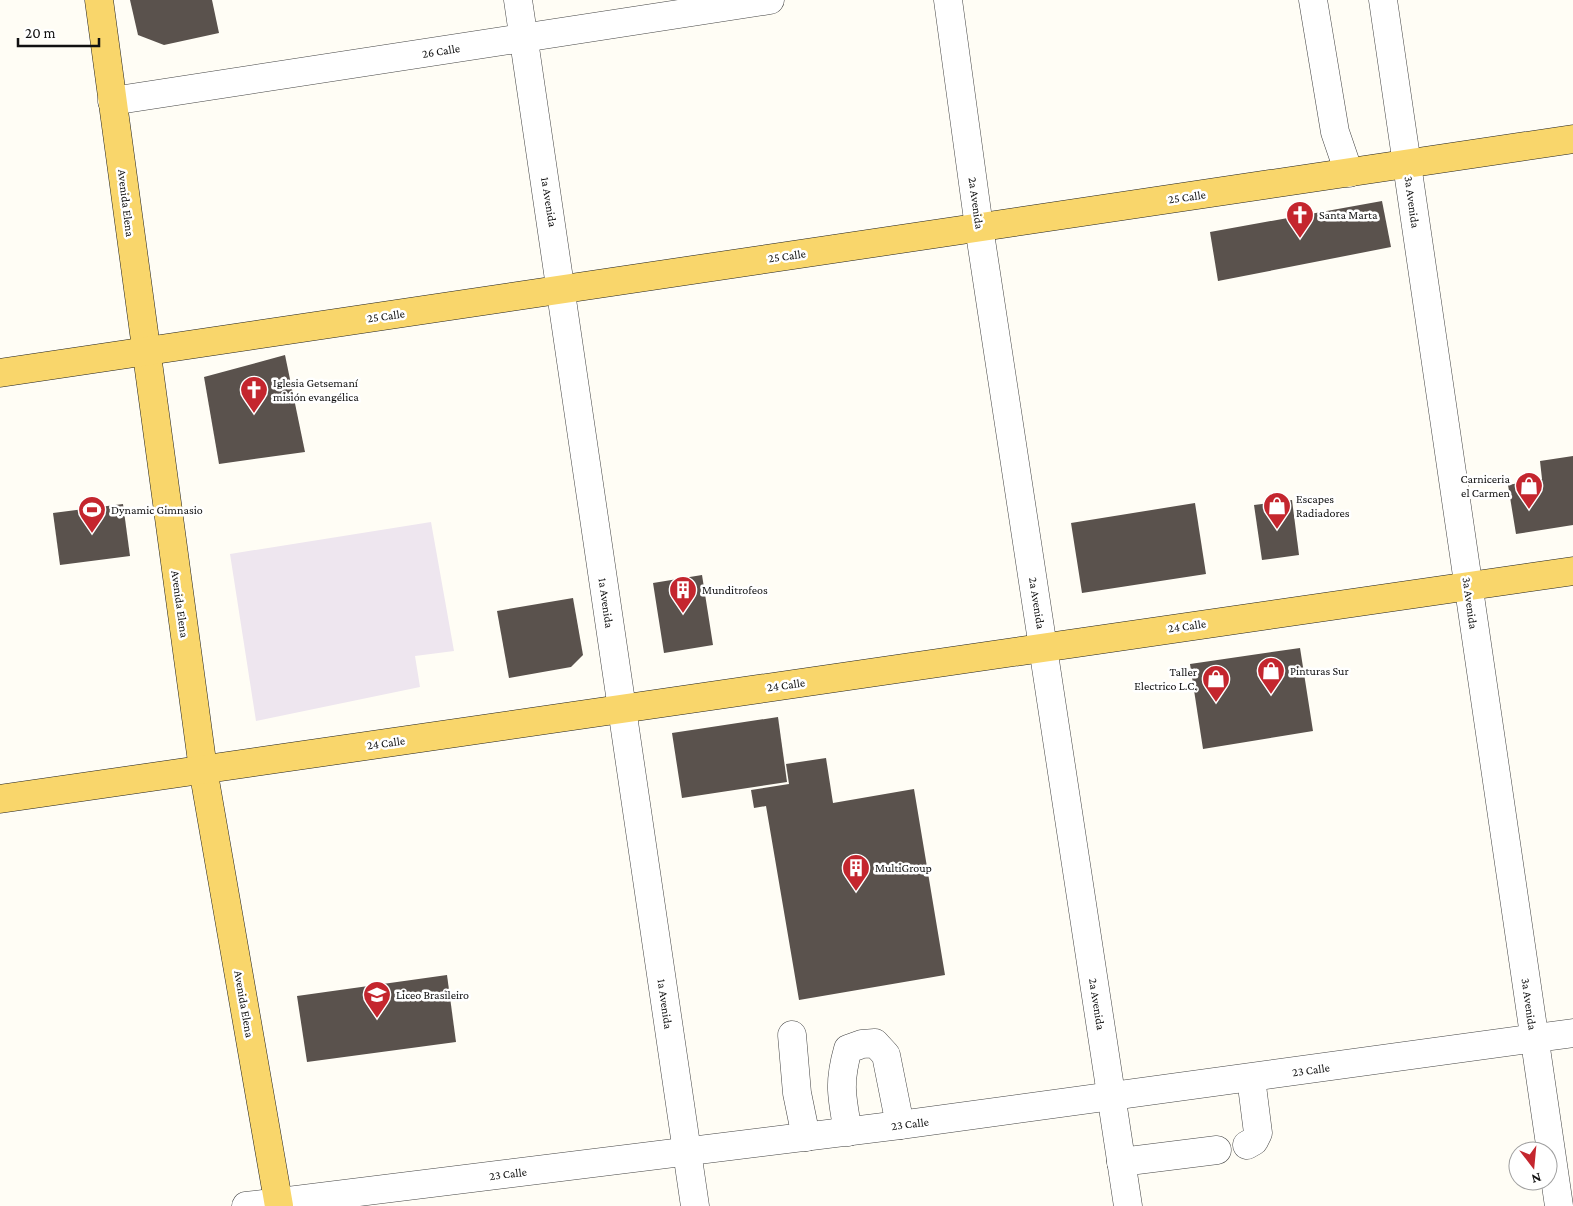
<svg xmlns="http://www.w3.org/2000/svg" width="1573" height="1206" font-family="'Crimson Pro',serif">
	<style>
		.industrial { fill: #eee6ef }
		.building { fill: #5a524d }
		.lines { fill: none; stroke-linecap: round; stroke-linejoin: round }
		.minor-casing { stroke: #444; stroke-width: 29 }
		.major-casing { stroke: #222; stroke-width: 29 }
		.minor { stroke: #fff; stroke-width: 28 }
		.major { stroke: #f9d66b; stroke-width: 28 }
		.labels { text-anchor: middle; stroke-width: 5; stroke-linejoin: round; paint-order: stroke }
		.street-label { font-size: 12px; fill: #111; stroke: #fff }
		.poi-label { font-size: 12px; fill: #111; stroke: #fff; text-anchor: start }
	</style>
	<rect width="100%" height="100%" fill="#fffdf5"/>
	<polygon class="industrial" points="431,522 454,651 415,656 420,687 256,721 230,554"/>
	<g class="building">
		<polygon points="130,0 212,0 219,33 164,45 138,35"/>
		<polygon points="1382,201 1391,247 1218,281 1210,232"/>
		<polygon points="285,355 305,452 219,464 204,377"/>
		<polygon points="1573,456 1573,525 1516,534 1508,485 1542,479 1540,461"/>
		<polygon points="1292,500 1299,555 1262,560 1254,505"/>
		<polygon points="1195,503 1206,574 1082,593 1071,523"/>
		<polygon points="123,504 130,556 60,565 53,513"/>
		<polygon points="702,575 713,645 664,653 653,583"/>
		<polygon points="573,598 583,655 571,667 509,678 497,611"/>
		<polygon points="1300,648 1313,731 1203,749 1190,664"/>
		<polygon points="778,717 787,782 682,798 672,733"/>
		<polygon points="826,758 833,803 914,789 945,975 799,1000 766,806 754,808 751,790 789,784 786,764"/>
		<polygon points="447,975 456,1042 307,1062 297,996"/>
	</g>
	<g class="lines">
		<defs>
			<g id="minor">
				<polyline points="518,0 695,1206"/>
				<polyline points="948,0 979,227 1128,1206"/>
				<polyline points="1313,0 1335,132 1349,173"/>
				<polyline points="1383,0 1559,1206"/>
				<polyline points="112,101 770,0"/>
				<polyline points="792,1035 797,1093 806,1137"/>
				<path d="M 848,1132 C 842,1097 838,1084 848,1049 L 862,1044 L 875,1043 L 886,1055 L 900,1125"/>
				<polyline points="1247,1145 1254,1141 1258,1133 1251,1078"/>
				<polyline points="1121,1162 1217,1150"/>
				<polyline points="246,1206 900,1125 1573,1033"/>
			</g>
			<g id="major">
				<polyline points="99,0 203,769 279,1206"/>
				<polyline points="0,373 1573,139"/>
				<polyline points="0,799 1573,571"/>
			</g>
		</defs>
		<use href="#minor" class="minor-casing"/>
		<use href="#major" class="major-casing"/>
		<use href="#minor" class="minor"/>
		<use href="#major" class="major"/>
	</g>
	<defs>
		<symbol id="church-pin" viewBox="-11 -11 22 30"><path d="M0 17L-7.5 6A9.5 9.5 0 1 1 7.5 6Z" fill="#c4262e" stroke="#fff"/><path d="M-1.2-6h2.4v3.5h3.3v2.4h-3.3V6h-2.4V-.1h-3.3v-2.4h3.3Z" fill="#fff"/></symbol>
		<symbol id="shop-pin" viewBox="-11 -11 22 30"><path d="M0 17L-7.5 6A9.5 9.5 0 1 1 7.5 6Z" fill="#c4262e" stroke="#fff"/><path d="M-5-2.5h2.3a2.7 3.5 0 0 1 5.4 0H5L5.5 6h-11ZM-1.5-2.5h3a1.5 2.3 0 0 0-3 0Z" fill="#fff"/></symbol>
		<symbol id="stadium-pin" viewBox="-11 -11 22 30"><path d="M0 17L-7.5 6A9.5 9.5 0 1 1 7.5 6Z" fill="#c4262e" stroke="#fff"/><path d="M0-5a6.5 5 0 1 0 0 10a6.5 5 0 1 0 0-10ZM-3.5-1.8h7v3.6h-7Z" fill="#fff"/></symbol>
		<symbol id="building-pin" viewBox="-11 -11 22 30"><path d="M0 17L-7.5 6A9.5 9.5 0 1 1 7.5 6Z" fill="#c4262e" stroke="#fff"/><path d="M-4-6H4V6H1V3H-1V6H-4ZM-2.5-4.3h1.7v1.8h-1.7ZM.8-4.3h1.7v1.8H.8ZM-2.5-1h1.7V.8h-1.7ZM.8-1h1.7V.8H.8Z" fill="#fff"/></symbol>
		<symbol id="school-pin" viewBox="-11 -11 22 30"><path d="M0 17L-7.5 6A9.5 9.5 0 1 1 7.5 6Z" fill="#c4262e" stroke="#fff"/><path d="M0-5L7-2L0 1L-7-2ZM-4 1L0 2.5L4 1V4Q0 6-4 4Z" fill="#fff"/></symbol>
	</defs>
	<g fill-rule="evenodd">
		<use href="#church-pin" x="1284" y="199" width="32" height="43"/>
		<use href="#church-pin" x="238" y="374" width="32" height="43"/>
		<use href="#shop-pin" x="1513" y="470" width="32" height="43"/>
		<use href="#shop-pin" x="1261" y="490" width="32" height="43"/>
		<use href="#stadium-pin" x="76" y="494" width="32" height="43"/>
		<use href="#building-pin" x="667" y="574" width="32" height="43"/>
		<use href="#shop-pin" x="1255" y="655" width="32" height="43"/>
		<use href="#shop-pin" x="1200" y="663" width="32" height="43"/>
		<use href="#building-pin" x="840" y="852" width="32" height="43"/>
		<use href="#school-pin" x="361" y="979" width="32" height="43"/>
	</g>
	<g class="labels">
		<g class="street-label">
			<text transform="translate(441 51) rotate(-9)" y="4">26 Calle</text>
			<text transform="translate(1187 197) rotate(-8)" y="4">25 Calle</text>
			<text transform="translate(549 202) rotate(81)" y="4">1a Avenida</text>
			<text transform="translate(1412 202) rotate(82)" y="4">3a Avenida</text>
			<text transform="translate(126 203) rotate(83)" y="4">Avenida Elena</text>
			<text transform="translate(976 203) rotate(82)" y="4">2a Avenida</text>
			<text transform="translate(787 256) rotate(-8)" y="4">25 Calle</text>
			<text transform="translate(386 316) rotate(-8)" y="4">25 Calle</text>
			<text transform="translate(606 603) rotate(82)" y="4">1a Avenida</text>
			<text transform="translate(1037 603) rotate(81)" y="4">2a Avenida</text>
			<text transform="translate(1470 603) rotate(82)" y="4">3a Avenida</text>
			<text transform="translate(180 604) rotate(82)" y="4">Avenida Elena</text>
			<text transform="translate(1187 626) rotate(-8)" y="4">24 Calle</text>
			<text transform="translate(786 685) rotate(-8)" y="4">24 Calle</text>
			<text transform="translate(386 743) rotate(-8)" y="4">24 Calle</text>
			<text transform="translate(244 1004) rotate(80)" y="4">Avenida Elena</text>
			<text transform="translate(665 1004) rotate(82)" y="4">1a Avenida</text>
			<text transform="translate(1097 1004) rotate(81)" y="4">2a Avenida</text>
			<text transform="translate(1529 1004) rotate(82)" y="4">3a Avenida</text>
			<text transform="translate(1311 1070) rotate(-8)" y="4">23 Calle</text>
			<text transform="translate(910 1124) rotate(-7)" y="4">23 Calle</text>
			<text transform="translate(508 1174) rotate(-7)" y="4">23 Calle</text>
		</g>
		<g class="poi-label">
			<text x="1319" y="219">Santa Marta</text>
			<text x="273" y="387">Iglesia Getsemaní<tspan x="273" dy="14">misión evangélica</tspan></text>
			<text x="1510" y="483" text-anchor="end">Carniceria<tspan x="1510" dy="14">el Carmen</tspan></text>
			<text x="1296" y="503">Escapes<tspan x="1296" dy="14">Radiadores</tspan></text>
			<text x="111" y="514">Dynamic Gimnasio</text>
			<text x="702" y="594">Munditrofeos</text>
			<text x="1290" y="675">Pinturas Sur</text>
			<text x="1197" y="676" text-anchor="end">Taller<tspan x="1197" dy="14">Electrico L.C.</tspan></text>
			<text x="875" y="872">MultiGroup</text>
			<text x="396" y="999">Liceo Brasileiro</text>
		</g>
	</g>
	<g transform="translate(1533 1166) rotate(164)"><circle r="24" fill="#ffffff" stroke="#a0a0a0"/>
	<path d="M0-4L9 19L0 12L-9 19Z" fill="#c4262e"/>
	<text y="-8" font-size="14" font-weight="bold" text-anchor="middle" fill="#111111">N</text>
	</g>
	<path d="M18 38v8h81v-8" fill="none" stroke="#111111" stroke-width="2.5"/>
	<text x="25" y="38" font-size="15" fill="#111111" stroke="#ffffff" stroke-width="4" paint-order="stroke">20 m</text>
</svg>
